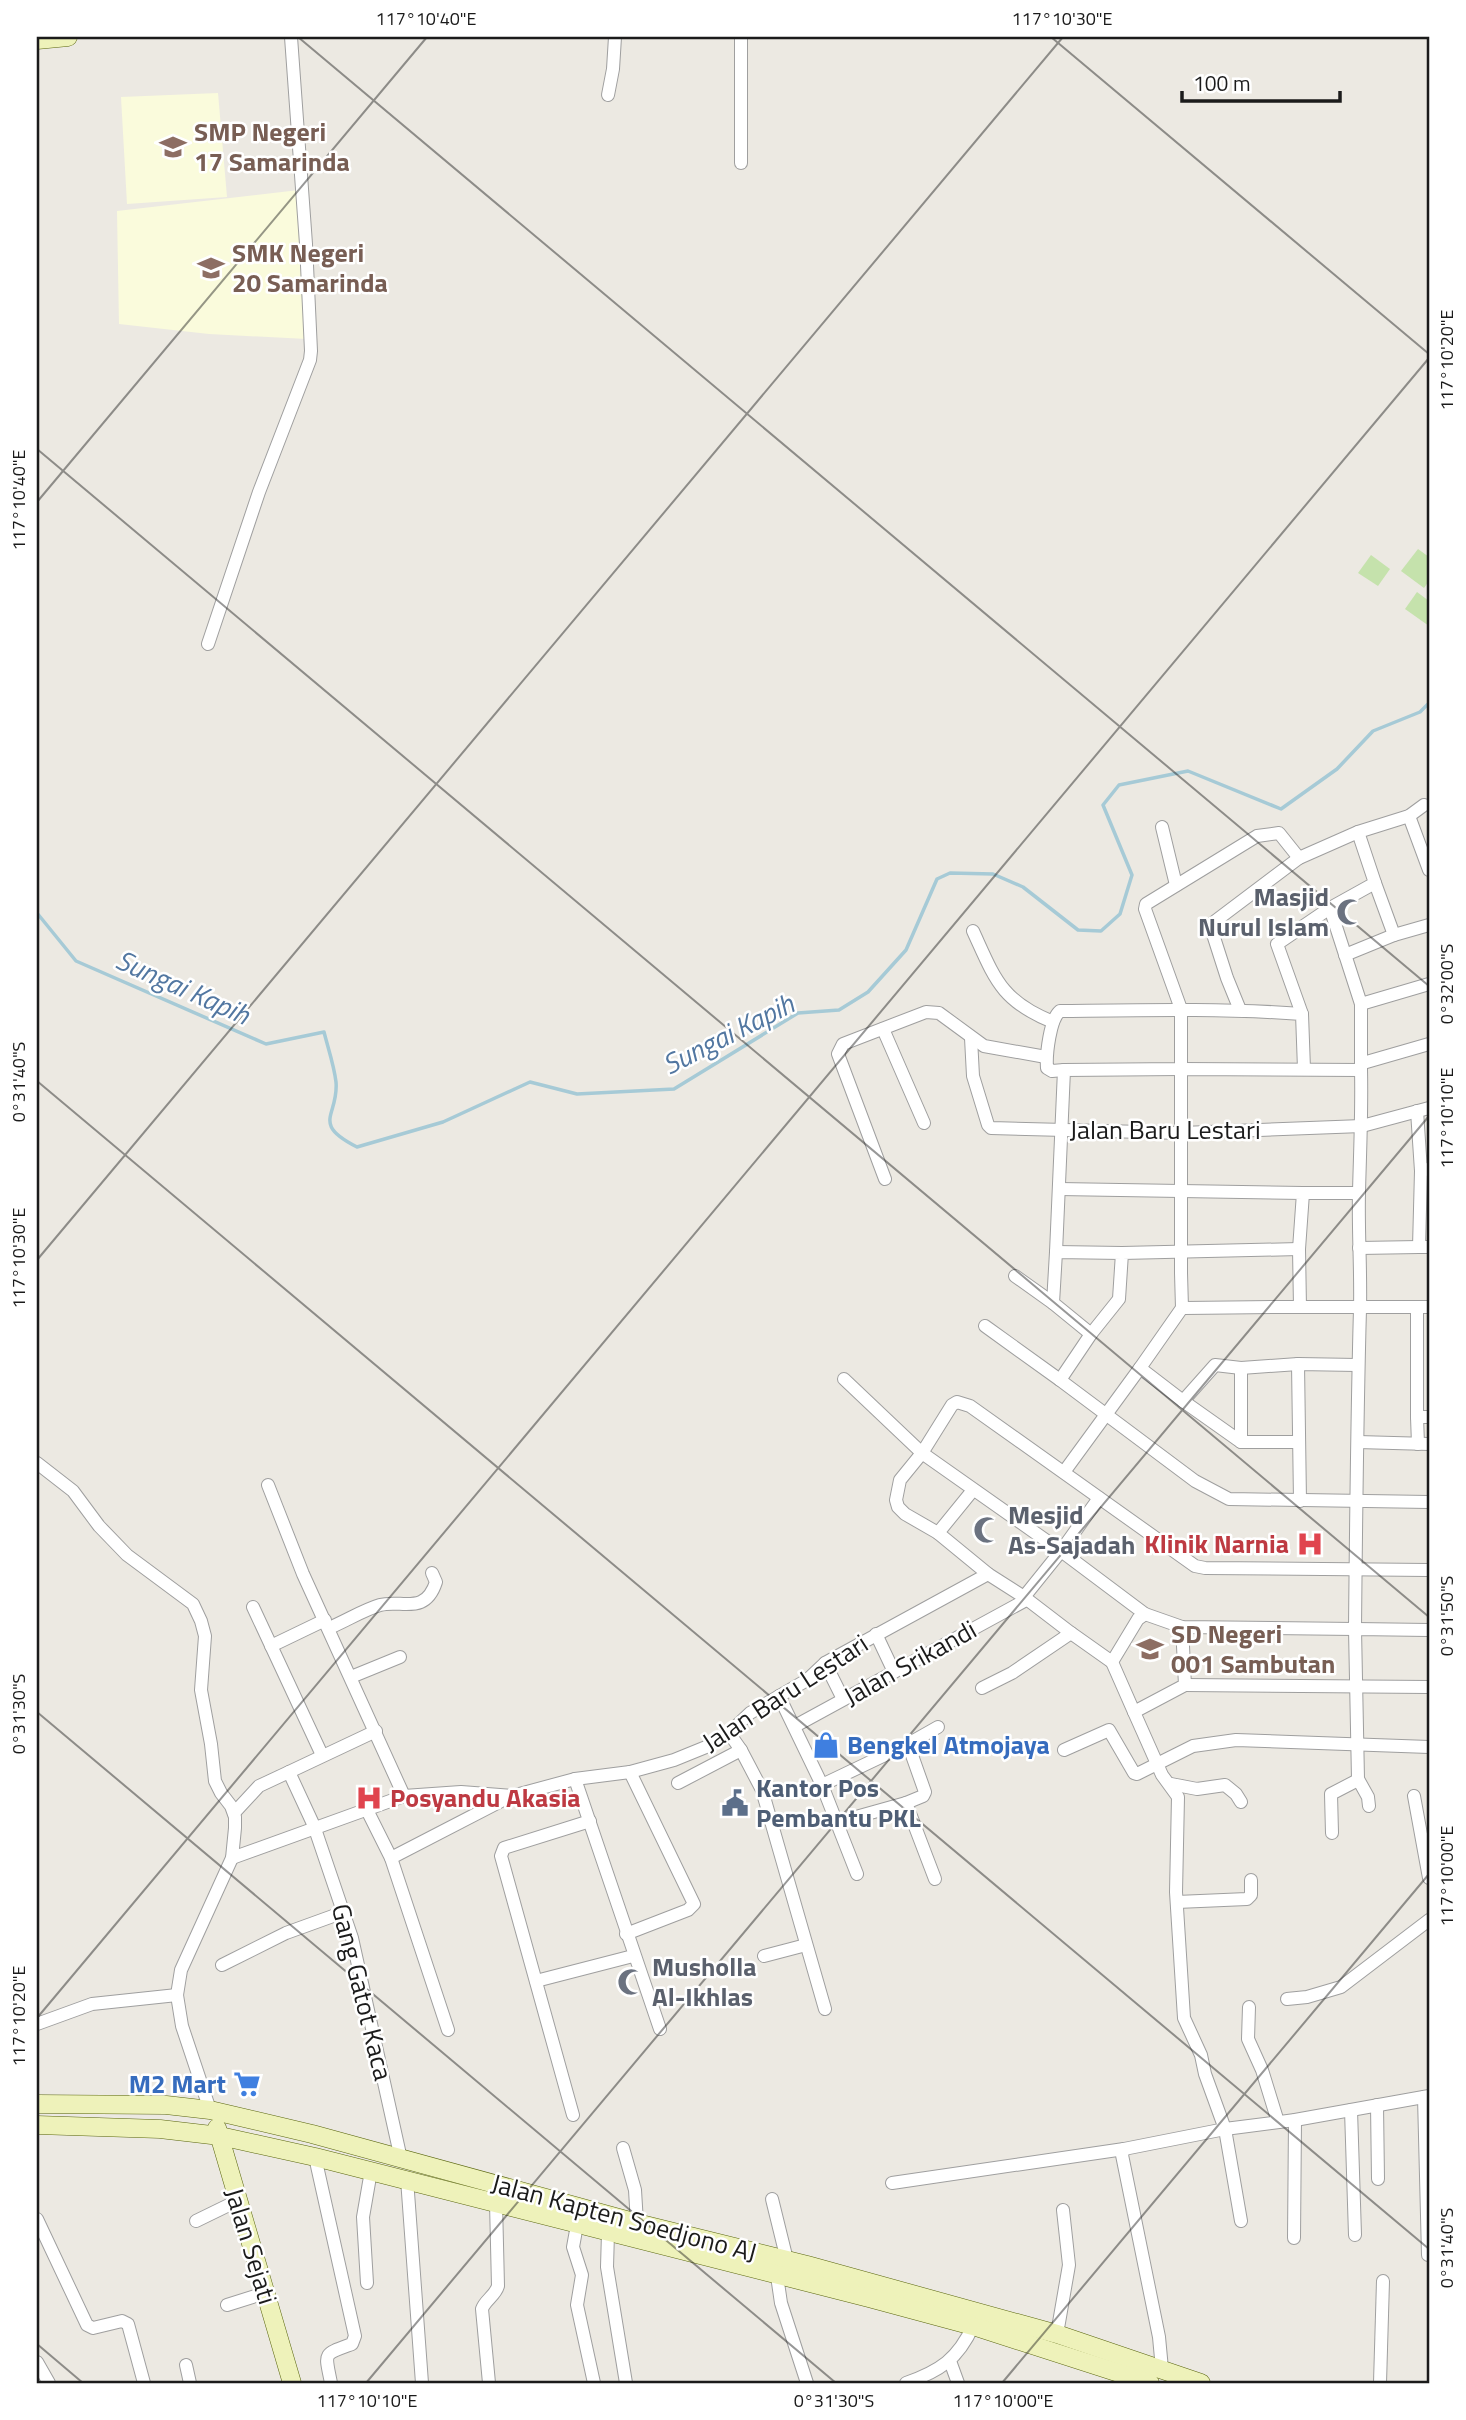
<svg xmlns="http://www.w3.org/2000/svg" width="1466" height="2420" font-family="'Titillium Web',sans-serif">
	<style>
		.education { fill: #fafbdc }
		.grass { fill: #c5e2ac }
		.lines { fill: none; stroke-linecap: round; stroke-linejoin: round }
		.stream { stroke: #a6cad6; stroke-width: 3.5 }
		.street-casing { stroke: #9f9f9f; stroke-width: 14 }
		.secondary-casing { stroke: #5a660f; stroke-width: 19 }
		.street { stroke: #fff; stroke-width: 12 }
		.secondary { stroke: #eef2ba; stroke-width: 18 }
		.ticks { fill: none; stroke: #1b1b1b; stroke-width: 2; stroke-opacity: 0.45 }
		.labels { text-anchor: middle; stroke-width: 5; stroke-linejoin: round; paint-order: stroke }
		.education-label { font-size: 26px; font-weight: bold; fill: #785e54; stroke: #fff; text-anchor: start }
		.worship-label { font-size: 26px; font-weight: bold; fill: #5b616d; stroke: #fff; text-anchor: start }
		.street-label { font-size: 26px; fill: #1b1b1b; stroke: #fff }
		.health-label { font-size: 26px; font-weight: bold; fill: #be3a42; stroke: #fff; text-anchor: end }
		.shop-label { font-size: 26px; font-weight: bold; fill: #366cbe; stroke: #fff; text-anchor: start }
		.service-label { font-size: 26px; font-weight: bold; fill: #4e5e75; stroke: #fff; text-anchor: start }
		.water-label { font-size: 28px; font-style: italic; fill: #5277a1; stroke: #fff }
		.neatline { fill: none; stroke: #1b1b1b; stroke-width: 2.5 }
		.ticks-label { font-size: 18px; text-anchor: middle; fill: #1b1b1b }
	</style>
	<rect width="100%" height="100%" fill="#ece9e2"/>
	<g class="education">
		<polygon points="218,93 227,197 127,204 121,97"/>
		<polygon points="299,190 307,339 209,334 119,324 117,211"/>
	</g>
	<g class="grass">
		<polygon points="1418,549 1429,557 1429,581 1424,588 1401,571"/>
		<polygon points="1371,555 1390,569 1378,586 1358,573"/>
		<polygon points="1417,592 1429,601 1429,626 1405,609"/>
	</g>
	<g class="lines">
		<path class="stream" d="M 37,913 L 76,961 L 266,1044 L 324,1032 C 328,1048 334,1065 336,1082 C 339,1116 310,1123 357,1147 L 443,1122 L 530,1082 L 577,1094 L 674,1089 L 798,1013 L 839,1010 L 868,992 L 906,950 L 937,879 L 950,873 L 993,874 L 1023,887 L 1078,930 L 1101,931 L 1120,914 L 1132,875 L 1103,805 L 1119,785 L 1188,771 L 1281,809 L 1337,769 L 1373,731 L 1420,712 L 1429,703"/>
		<defs>
			<g id="street">
				<polyline points="741,37 741,163"/>
				<polyline points="608,95 613,69 615,37"/>
				<polyline points="208,644 259,492 310,360 311,351 306,244 291,37"/>
				<polyline points="1409,816 1429,870"/>
				<polyline points="1162,827 1176,885"/>
				<polyline points="1375,883 1394,935 1429,925"/>
				<polyline points="1330,908 1375,883 1358,832 1409,816 1424,805"/>
				<path d="M 973,931 C 995,979 1001,1001 1053,1022"/>
				<polyline points="1345,955 1394,935"/>
				<polyline points="1361,1004 1429,984"/>
				<polyline points="1240,1010 1227,978 1210,925 1299,858 1358,832"/>
				<polyline points="1302,1014 1277,944 1330,908 1361,1004 1361,1070"/>
				<polyline points="883,1029 924,1123"/>
				<polyline points="971,1038 973,1076 988,1125 991,1128 1182,1133 1362,1126 1429,1108"/>
				<polyline points="1363,1063 1429,1044"/>
				<path d="M 1064,1070 L 1052,1071 L 1047,1068 C 1046,1054 1050,1019 1060,1011 C 1141,1010 1221,1008 1302,1014 L 1304,1069"/>
				<polyline points="1417,1111 1421,1171 1428,1169"/>
				<polyline points="1421,1171 1419,1247 1429,1247"/>
				<polyline points="885,1179 838,1054 843,1044 926,1012 939,1013 984,1046 1046,1057"/>
				<polyline points="1059,1189 1303,1193 1299,1249 1300,1307"/>
				<polyline points="1303,1193 1359,1193"/>
				<polyline points="1359,1248 1419,1247"/>
				<polyline points="1056,1252 1064,1070 1181,1069 1181,1009 1145,909 1146,904 1257,836 1279,833 1299,858"/>
				<polyline points="1122,1253 1119,1299 1091,1334 1053,1303 1056,1252 1122,1253 1299,1249"/>
				<polyline points="1015,1276 1053,1303"/>
				<polyline points="1417,1307 1417,1417 1429,1417"/>
				<polyline points="1182,1308 1140,1368 1183,1401 1215,1365 1241,1368 1298,1364 1357,1365"/>
				<polyline points="985,1326 1060,1380"/>
				<polyline points="1091,1334 1060,1380 1195,1481 1229,1499 1429,1502"/>
				<polyline points="1298,1364 1300,1501"/>
				<polyline points="844,1379 922,1453 1061,1551 1024,1597"/>
				<polyline points="1183,1401 1241,1442 1241,1368"/>
				<polyline points="1417,1417 1418,1444"/>
				<polyline points="1241,1442 1298,1442"/>
				<polyline points="1358,1442 1429,1444"/>
				<polyline points="37,1463 73,1491 99,1526 127,1555 193,1604 201,1621 205,1636 201,1690 211,1744 215,1781 221,1793 231,1806 235,1817 235,1828 232,1858 181,1970 177,1995 182,2026 210,2110"/>
				<polyline points="1064,1472 1140,1368"/>
				<polyline points="268,1485 303,1574 404,1796"/>
				<path d="M 1099,1498 L 1061,1551 L 1145,1614 L 1182,1627 L 1355,1629 C 1356,1522 1357,1416 1360,1309 C 1361,1270 1358,1231 1359,1192 C 1360,1151 1362,1111 1361,1070 L 1181,1069 L 1181,1273 L 1182,1308 C 1265,1307 1347,1306 1429,1307"/>
				<polyline points="938,1533 973,1490"/>
				<polyline points="253,1607 322,1755"/>
				<path d="M 329,1628 C 346,1621 363,1610 380,1605 C 401,1599 425,1616 436,1582 L 432,1573"/>
				<polyline points="1071,1633 1112,1662 1138,1619 1145,1614"/>
				<polyline points="876,1634 894,1672"/>
				<polyline points="271,1646 325,1620"/>
				<polyline points="1112,1662 1134,1712 1185,1685 1182,1627"/>
				<polyline points="825,1663 843,1699"/>
				<polyline points="351,1677 400,1657"/>
				<polyline points="1185,1685 1429,1687"/>
				<polyline points="982,1688 1012,1673 1071,1633 1024,1597 988,1574"/>
				<polyline points="779,1696 822,1785 857,1874"/>
				<polyline points="1134,1712 1162,1775 1178,1797 1176,1892 1184,2018 1201,2055 1205,2074 1225,2129 1241,2221"/>
				<polyline points="795,1726 1026,1600"/>
				<polyline points="376,1731 289,1772 314,1826 352,1938 401,2159"/>
				<polyline points="729,1733 741,1750 762,1790 825,2009"/>
				<polyline points="908,1744 938,1727"/>
				<polyline points="1064,1750 1109,1730 1134,1773 1137,1774 1193,1746 1236,1740 1429,1747"/>
				<polyline points="575,1779 660,2029"/>
				<polyline points="678,1783 741,1750"/>
				<polyline points="1171,1784 1197,1789 1225,1785 1236,1794 1241,1802"/>
				<polyline points="822,1785 908,1744 925,1792 923,1796 906,1803"/>
				<polyline points="1414,1796 1429,1878"/>
				<polyline points="1369,1806 1368,1797 1358,1779 1355,1629 1429,1630"/>
				<polyline points="366,1808 391,1858 448,2030"/>
				<polyline points="234,1813 259,1786 289,1772"/>
				<polyline points="838,1822 906,1803 935,1879"/>
				<polyline points="1332,1833 1331,1794 1358,1780"/>
				<polyline points="232,1858 404,1796 461,1792 512,1796 575,1779 630,1772 674,1760 706,1747 729,1733 750,1713 807,1680 825,1663 988,1574 938,1533 905,1514 898,1507 896,1500 900,1480 922,1453 952,1405 957,1402 970,1406 1195,1566 1205,1568 1429,1570"/>
				<polyline points="391,1858 509,1797"/>
				<polyline points="1177,1902 1247,1899 1251,1895 1251,1880"/>
				<polyline points="626,1934 688,1910 694,1904 630,1772"/>
				<polyline points="764,1956 806,1945"/>
				<polyline points="222,1965 286,1933 344,1912"/>
				<polyline points="536,1981 633,1956"/>
				<polyline points="1287,1999 1307,1997 1341,1987 1429,1920"/>
				<polyline points="1249,2007 1248,2039 1262,2070 1278,2122"/>
				<polyline points="37,2024 92,2004 177,1995"/>
				<polyline points="1424,2097 1428,2255"/>
				<polyline points="1377,2105 1378,2179"/>
				<polyline points="1351,2110 1355,2235"/>
				<polyline points="573,2115 501,1856 504,1848 590,1821"/>
				<polyline points="623,2148 635,2190 637,2223"/>
				<path d="M 315,2157 L 355,2336 L 352,2344 C 322,2355 325,2352 331,2383"/>
				<polyline points="407,2179 422,2383"/>
				<polyline points="892,2183 1124,2149"/>
				<polyline points="772,2199 787,2260"/>
				<polyline points="37,2219 87,2325 93,2328 122,2321 128,2324 144,2383"/>
				<polyline points="196,2221 237,2201"/>
				<polyline points="577,2225 573,2247 582,2275 577,2305 594,2383"/>
				<polyline points="608,2233 607,2267 626,2383"/>
				<polyline points="1294,2238 1295,2120"/>
				<polyline points="777,2276 781,2303 807,2383"/>
				<polyline points="367,2283 363,2217 371,2171"/>
				<polyline points="227,2305 265,2293"/>
				<polyline points="1057,2334 1069,2265 1063,2210"/>
				<polyline points="950,2361 958,2383"/>
				<polyline points="37,2362 49,2383"/>
				<polyline points="186,2365 190,2383"/>
				<polyline points="1162,2369 1159,2337 1122,2155 1124,2149 1225,2129 1295,2120 1429,2096"/>
				<path d="M 489,2383 L 482,2309 C 485,2300 495,2296 498,2286 L 496,2203"/>
				<path d="M 906,2383 C 940,2371 958,2359 973,2326"/>
				<polyline points="1380,2383 1383,2281"/>
			</g>
			<g id="secondary">
				<polyline points="37,40 68,37"/>
				<polyline points="37,2104 166,2105 210,2110 312,2134 637,2223 807,2265 1057,2334 1201,2383"/>
				<polyline points="37,2125 160,2129 220,2136 315,2157 869,2298 973,2326 1150,2383"/>
				<polyline points="217,2128 292,2383"/>
			</g>
		</defs>
		<use href="#street" class="street-casing"/>
		<use href="#secondary" class="secondary-casing"/>
		<use href="#street" class="street"/>
		<use href="#secondary" class="secondary"/>
	</g>
	<path class="ticks" d="M 298,37 L 1429,986M 1051,37 L 1429,354M 37,449 L 1429,1617M 37,502 L 427,37M 37,1081 L 1429,2249M 37,1260 L 1063,37M 37,1712 L 836,2383M 37,2018 L 1429,358M 37,2344 L 83,2383M 366,2383 L 1429,1116M 1002,2383 L 1429,1874"/>
	<defs>
		<symbol id="school-bare" viewBox="-9 -9 18 18"><path d="M0-5L7-2L0 1L-7-2ZM-4 1L0 2.5L4 1V4Q0 6-4 4Z" fill="#8d6e63" stroke="#fff" stroke-width="2.5" paint-order="stroke"/></symbol>
		<symbol id="mosque-bare" viewBox="-9 -9 18 18"><path d="M3.5-4.9A6 6 0 1 0 3.5 4.9A5 5 0 1 1 3.5-4.9Z" fill="#6b7280" stroke="#fff" stroke-width="2.5" paint-order="stroke"/></symbol>
		<symbol id="hospital-bare" viewBox="-9 -9 18 18"><path d="M-5-5h3v3.5h4V-5h3V5h-3V1.5h-4V5h-3Z" fill="#e0444e" stroke="#fff" stroke-width="2.5" paint-order="stroke"/></symbol>
		<symbol id="shop-bare" viewBox="-9 -9 18 18"><path d="M-5-2.5h2.3a2.7 3.5 0 0 1 5.4 0H5L5.5 6h-11ZM-1.5-2.5h3a1.5 2.3 0 0 0-3 0Z" fill="#3f7fe0" stroke="#fff" stroke-width="2.5" paint-order="stroke"/></symbol>
		<symbol id="civic-bare" viewBox="-9 -9 18 18"><path d="M-.6-6.5H3V-4.5H.6V-3L4-1V1h2V6H-6V1h2V-1L-.6-3ZM-1.2 2.5V6h2.4V2.5Z" fill="#5c6f8a" stroke="#fff" stroke-width="2.5" paint-order="stroke"/></symbol>
		<symbol id="supermarket-bare" viewBox="-9 -9 18 18"><path d="M-6-5.5h2.5l.6 2H6L4.5 2H-2.5L-4.4-4H-6ZM-1.5 3.2a1.3 1.3 0 1 0 .1 0ZM3 3.2a1.3 1.3 0 1 0 .1 0Z" fill="#3f7fe0" stroke="#fff" stroke-width="2.5" paint-order="stroke"/></symbol>
	</defs>
	<g fill-rule="evenodd">
		<use href="#school-bare" x="154" y="128" width="38" height="38"/>
		<use href="#school-bare" x="192" y="249" width="38" height="38"/>
		<use href="#mosque-bare" x="1331" y="893" width="38" height="38"/>
		<use href="#mosque-bare" x="968" y="1511" width="38" height="38"/>
		<use href="#hospital-bare" x="1291" y="1525" width="38" height="38"/>
		<use href="#school-bare" x="1131" y="1630" width="38" height="38"/>
		<use href="#shop-bare" x="807" y="1726" width="38" height="38"/>
		<use href="#hospital-bare" x="350" y="1779" width="38" height="38"/>
		<use href="#civic-bare" x="716" y="1784" width="38" height="38"/>
		<use href="#mosque-bare" x="612" y="1963" width="38" height="38"/>
		<use href="#supermarket-bare" x="228" y="2065" width="38" height="38"/>
	</g>
	<g class="labels">
		<g class="education-label">
			<text x="194" y="141">SMP Negeri<tspan x="194" dy="30">17 Samarinda</tspan></text>
			<text x="232" y="262">SMK Negeri<tspan x="232" dy="30">20 Samarinda</tspan></text>
			<text x="1171" y="1643">SD Negeri<tspan x="1171" dy="30">001 Sambutan</tspan></text>
		</g>
		<g class="worship-label">
			<text x="1329" y="906" text-anchor="end">Masjid<tspan x="1329" dy="30">Nurul Islam</tspan></text>
			<text x="1008" y="1524">Mesjid<tspan x="1008" dy="30">As-Sajadah</tspan></text>
			<text x="652" y="1976">Musholla<tspan x="652" dy="30">Al-Ikhlas</tspan></text>
		</g>
		<g class="street-label">
			<text x="1165" y="1139">Jalan Baru Lestari</text>
			<text transform="translate(910 1663) rotate(-29)" y="9">Jalan Srikandi</text>
			<text transform="translate(785 1693) rotate(-33)" y="9">Jalan Baru Lestari</text>
			<text transform="translate(362 1992) rotate(76)" y="9">Gang Gatot Kaca</text>
			<text transform="translate(624 2218) rotate(15)" y="9">Jalan Kapten Soedjono AJ</text>
			<text transform="translate(251 2246) rotate(73)" y="9">Jalan Sejati</text>
		</g>
		<g class="health-label">
			<text x="1289" y="1553">Klinik Narnia</text>
			<text x="390" y="1807" text-anchor="start">Posyandu Akasia</text>
		</g>
		<g class="shop-label">
			<text x="847" y="1754">Bengkel Atmojaya</text>
			<text x="226" y="2093" text-anchor="end">M2 Mart</text>
		</g>
		<g class="service-label">
			<text x="756" y="1797">Kantor Pos<tspan x="756" dy="30">Pembantu PKL</tspan></text>
		</g>
		<g class="water-label">
			<text transform="translate(183 987) rotate(24)" y="10">Sungai Kapih</text>
			<text transform="translate(728 1034) rotate(-27)" y="10">Sungai Kapih</text>
		</g>
	</g>
	<rect width="1466" height="2420" fill="none" stroke="#ffffff" stroke-width="77"/>
	<path d="M1182 91v10h158v-10" fill="none" stroke="#1b1b1b" stroke-width="3.5"/>
	<text x="1193" y="91" font-size="21" fill="#1b1b1b" stroke="#ffffff" stroke-width="5" paint-order="stroke">100 m</text>
	<rect x="38" y="38" width="1390" height="2344" class="neatline"/>
	<g class="ticks-label">
		<text x="426" y="25">117°10'40"E</text>
		<text x="1062" y="25">117°10'30"E</text>
		<text transform="translate(1447 360) rotate(-90)" y="6">117°10'20"E</text>
		<text transform="translate(19 500) rotate(-90)" y="6">117°10'40"E</text>
		<text transform="translate(1447 984) rotate(-90)" y="6">0°32'00"S</text>
		<text transform="translate(19 1082) rotate(-90)" y="6">0°31'40"S</text>
		<text transform="translate(1447 1118) rotate(-90)" y="6">117°10'10"E</text>
		<text transform="translate(19 1258) rotate(-90)" y="6">117°10'30"E</text>
		<text transform="translate(1447 1616) rotate(-90)" y="6">0°31'50"S</text>
		<text transform="translate(19 1714) rotate(-90)" y="6">0°31'30"S</text>
		<text transform="translate(1447 1876) rotate(-90)" y="6">117°10'00"E</text>
		<text transform="translate(19 2016) rotate(-90)" y="6">117°10'20"E</text>
		<text transform="translate(1447 2248) rotate(-90)" y="6">0°31'40"S</text>
		<text x="367" y="2407">117°10'10"E</text>
		<text x="834" y="2407">0°31'30"S</text>
		<text x="1003" y="2407">117°10'00"E</text>
	</g>
</svg>
